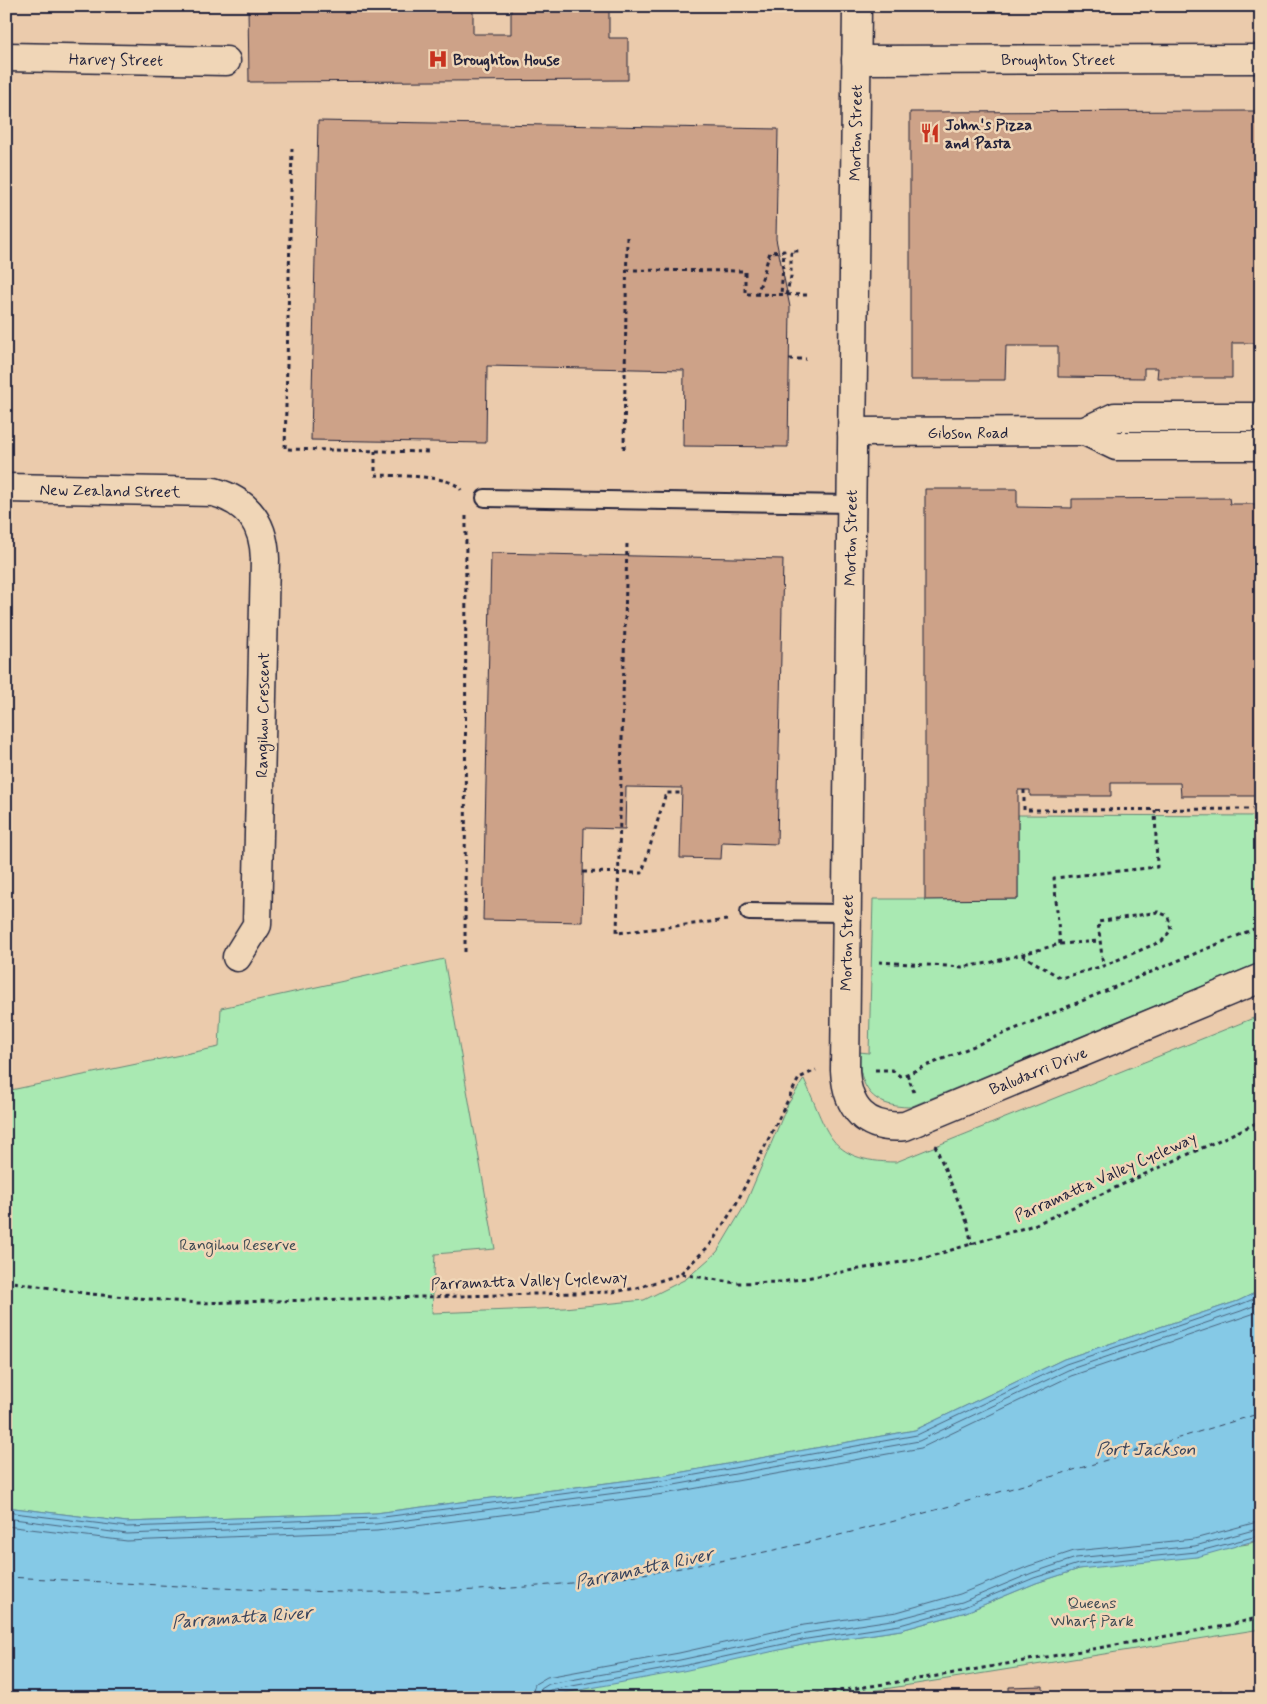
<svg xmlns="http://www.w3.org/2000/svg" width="1267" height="1704" font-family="Mynerve,sans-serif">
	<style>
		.green { fill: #a9e9b2; stroke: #668676 }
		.water { fill: #85c9e6; stroke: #5d86a2 }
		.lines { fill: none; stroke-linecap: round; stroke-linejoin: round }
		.shore { stroke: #4a657f; stroke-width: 1 }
		.ferry { stroke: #36435d; stroke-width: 1; stroke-dasharray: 6 5; stroke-linecap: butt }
		.building { fill: #cda288; stroke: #22223b }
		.lane-casing { stroke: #22223b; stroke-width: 20 }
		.street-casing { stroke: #22223b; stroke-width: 31 }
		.path { stroke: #22223b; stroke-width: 3; stroke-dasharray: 4 4; stroke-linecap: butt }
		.lane { stroke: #f0d6b7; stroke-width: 16 }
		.street { stroke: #f0d6b7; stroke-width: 28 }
		.labels { text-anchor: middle; stroke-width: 5; stroke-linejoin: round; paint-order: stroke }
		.street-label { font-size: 16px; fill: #22223b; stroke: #f0d6b7 }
		.poi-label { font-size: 16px; font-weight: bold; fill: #22223b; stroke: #f0d6b7; text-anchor: start }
		.park-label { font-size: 16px; fill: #3d4a53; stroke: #f0d6b7 }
		.water-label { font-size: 18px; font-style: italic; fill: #36435d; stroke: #f0d6b7 }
	</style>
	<rect width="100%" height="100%" fill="#ebcbac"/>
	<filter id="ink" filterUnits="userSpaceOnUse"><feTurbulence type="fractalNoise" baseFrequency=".02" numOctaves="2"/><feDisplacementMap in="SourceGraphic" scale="10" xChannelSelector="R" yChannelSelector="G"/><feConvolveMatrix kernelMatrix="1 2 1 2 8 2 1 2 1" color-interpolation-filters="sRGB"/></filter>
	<g filter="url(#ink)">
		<g class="green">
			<path d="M 1018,815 L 1261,816 L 1261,962 L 910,1107 C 872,1107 859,1088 859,1052 L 869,1053 L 873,899 L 1018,899 Z"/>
			<path d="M 444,959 L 495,1249 L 435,1254 L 432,1313 L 564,1308 L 644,1300 L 686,1279 L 717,1252 L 745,1205 L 788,1104 L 804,1079 C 828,1131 827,1162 896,1162 L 1261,1015 L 1261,1290 L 1238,1301 L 1064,1359 L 915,1430 L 661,1476 L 376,1513 L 127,1522 L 6,1507 L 6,1091 L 219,1047 L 221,1008 Z"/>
			<polygon points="1261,1539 1261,1629 828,1698 537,1698 807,1644 901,1630 966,1612 1036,1583 1079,1569 1248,1544"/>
		</g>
		<polygon class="water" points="1261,1290 1261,1539 1197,1557 1079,1569 1036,1583 966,1612 901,1630 807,1644 683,1671 537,1698 6,1698 6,1507 127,1522 376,1513 661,1476 915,1430 1064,1359 1238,1301"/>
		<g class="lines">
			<g class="shore">
				<polyline points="6,1512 127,1527 376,1518 662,1481 917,1435 1066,1364 1239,1305 1261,1296"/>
				<polyline points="6,1518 127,1534 376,1524 663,1487 919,1441 1068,1370 1241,1311 1261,1303"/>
				<polyline points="6,1526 127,1541 377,1531 664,1494 921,1448 1071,1376 1261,1311"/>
				<polyline points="531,1698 535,1684 547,1677 679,1653 804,1625 897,1612 960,1594 1029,1566 1074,1551 1194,1539 1261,1521"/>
				<polyline points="539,1698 541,1689 549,1684 680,1660 806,1633 898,1619 962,1602 1032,1573 1076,1558 1195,1546 1261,1528"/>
				<polyline points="545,1698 546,1693 550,1690 682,1666 807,1639 900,1625 964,1607 1034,1578 1078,1564 1196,1552 1261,1535"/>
			</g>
			<path class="ferry" d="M 6,1577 C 183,1585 361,1601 538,1586 C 786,1566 1024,1484 1261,1413"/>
		</g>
		<g class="building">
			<polygon points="248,6 473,6 473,34 511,34 511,6 609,6 609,38 628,38 628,80 249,82"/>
			<polygon points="1248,111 1261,111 1261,343 1232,343 1232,378 1157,378 1158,368 1144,368 1144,378 1058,377 1058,346 1006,346 1005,380 910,380 910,112"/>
			<polygon points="318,121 778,129 776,239 790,307 788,447 683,446 684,370 487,366 486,443 311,440"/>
			<polygon points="925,489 1017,489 1017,507 1072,508 1072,499 1229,498 1230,504 1261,504 1261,796 1181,796 1180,783 1111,783 1111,796 1030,796 1030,790 1018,790 1018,899 925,900"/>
			<polygon points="491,553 783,559 777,844 722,842 721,859 680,858 682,788 626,787 625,829 584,828 582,922 483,920"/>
			<polygon points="1043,1686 1043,1698 1009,1698 1009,1687"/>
			<polygon points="1221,1690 1221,1698 1204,1698"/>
			<polygon points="1221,1690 1239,1698 1221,1698"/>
		</g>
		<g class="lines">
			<defs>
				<g id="lane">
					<polyline points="485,498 851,504"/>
					<polyline points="749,912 846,913"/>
				</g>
				<g id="street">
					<path d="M 857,6 L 845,1070 C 847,1108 865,1130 905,1126 L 1261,978"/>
					<polyline points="6,57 226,61"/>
					<polyline points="856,60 1261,59"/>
					<polyline points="1085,431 1116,446 1261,446"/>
					<polyline points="852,432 1085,431 1115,417 1261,417"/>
					<path d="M 6,488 L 214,492 C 249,502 264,524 265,559 L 257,925 L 237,957"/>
				</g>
			</defs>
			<use href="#lane" class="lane-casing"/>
			<use href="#street" class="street-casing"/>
			<g class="path">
				<polyline points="292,148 285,449 430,452"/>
				<polyline points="626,270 745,271 745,294 807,295"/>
				<polyline points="757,295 770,252 784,251 781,295"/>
				<polyline points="786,295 791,277 791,251 801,251"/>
				<polyline points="789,359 806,359"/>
				<polyline points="624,449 627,236"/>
				<path d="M 375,451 L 375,475 C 393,476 452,474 461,490"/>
				<polyline points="627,544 617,933 727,920"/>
				<polyline points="1024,790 1024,810 1261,809"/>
				<polyline points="583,872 642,873 666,793 681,793"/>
				<polyline points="1060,944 1054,878 1157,867 1155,810"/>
				<polyline points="465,952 466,513"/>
				<polyline points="1022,955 1061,978 1103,966 1162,941 1171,930 1168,916 1158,912 1098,922 1103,966"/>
				<polyline points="879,962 962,967 989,963 1060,944 1100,941"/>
				<polyline points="875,1070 892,1070 900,1076 907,1074 1261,926"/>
				<polyline points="907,1074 914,1092"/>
				<polyline points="935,1145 967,1222 972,1245"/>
				<polyline points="681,1273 710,1245 735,1206 799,1078 816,1070"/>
				<polyline points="6,1281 90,1294 198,1303 612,1292 637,1288 681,1274 736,1283 782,1282 925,1258 1034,1225 1261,1121"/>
				<polyline points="792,1698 937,1676 1225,1626 1261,1617"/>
			</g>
			<use href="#lane" class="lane"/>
			<use href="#street" class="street"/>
		</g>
	</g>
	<defs>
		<symbol id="hospital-bare" viewBox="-9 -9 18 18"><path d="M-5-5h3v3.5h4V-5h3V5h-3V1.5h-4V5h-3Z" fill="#c8321e" stroke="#f0d6b7" stroke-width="2.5" paint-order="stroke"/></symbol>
		<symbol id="restaurant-bare" viewBox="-9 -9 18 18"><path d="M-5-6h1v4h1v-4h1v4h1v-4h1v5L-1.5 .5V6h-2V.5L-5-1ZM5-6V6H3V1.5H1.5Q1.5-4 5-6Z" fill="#c8321e" stroke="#f0d6b7" stroke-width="2.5" paint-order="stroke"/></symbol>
	</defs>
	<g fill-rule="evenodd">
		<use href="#hospital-bare" x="424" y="45" width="28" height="28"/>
		<use href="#restaurant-bare" x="916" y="119" width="28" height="28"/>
	</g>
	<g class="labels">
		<g class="street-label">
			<text transform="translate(116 59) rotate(1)" y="6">Harvey Street</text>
			<text x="1058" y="65">Broughton Street</text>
			<text transform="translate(855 133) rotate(-89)" y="6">Morton Street</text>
			<text x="968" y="438">Gibson Road</text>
			<text transform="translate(110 490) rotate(1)" y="6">New Zealand Street</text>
			<text transform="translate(850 538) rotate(-89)" y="6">Morton Street</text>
			<text transform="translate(262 715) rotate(-89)" y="6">Rangihou Crescent</text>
			<text transform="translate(846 943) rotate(-89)" y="6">Morton Street</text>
			<text transform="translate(1038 1070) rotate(-22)" y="6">Baludarri Drive</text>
			<text transform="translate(1105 1176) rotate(-24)" y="6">Parramatta Valley Cycleway</text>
			<text transform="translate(529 1280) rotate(-2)" y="6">Parramatta Valley Cycleway</text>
		</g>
		<g class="poi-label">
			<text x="453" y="65">Broughton House</text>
			<text x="945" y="130">John's Pizza<tspan x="945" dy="18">and Pasta</tspan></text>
		</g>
		<g class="park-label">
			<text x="238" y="1250">Rangihou Reserve</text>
			<text x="1092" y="1608">Queens<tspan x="1092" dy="18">Wharf Park</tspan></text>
		</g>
		<g class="water-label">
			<text x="1146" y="1455">Port Jackson</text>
			<text transform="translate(644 1568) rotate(-12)" y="6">Parramatta River</text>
			<text transform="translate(242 1617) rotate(-4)" y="6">Parramatta River</text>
		</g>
	</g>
	<rect width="1267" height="1704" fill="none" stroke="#f0d6b7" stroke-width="25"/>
	<rect x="12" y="12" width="1242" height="1679" fill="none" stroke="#22223b" stroke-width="2" filter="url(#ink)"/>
</svg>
